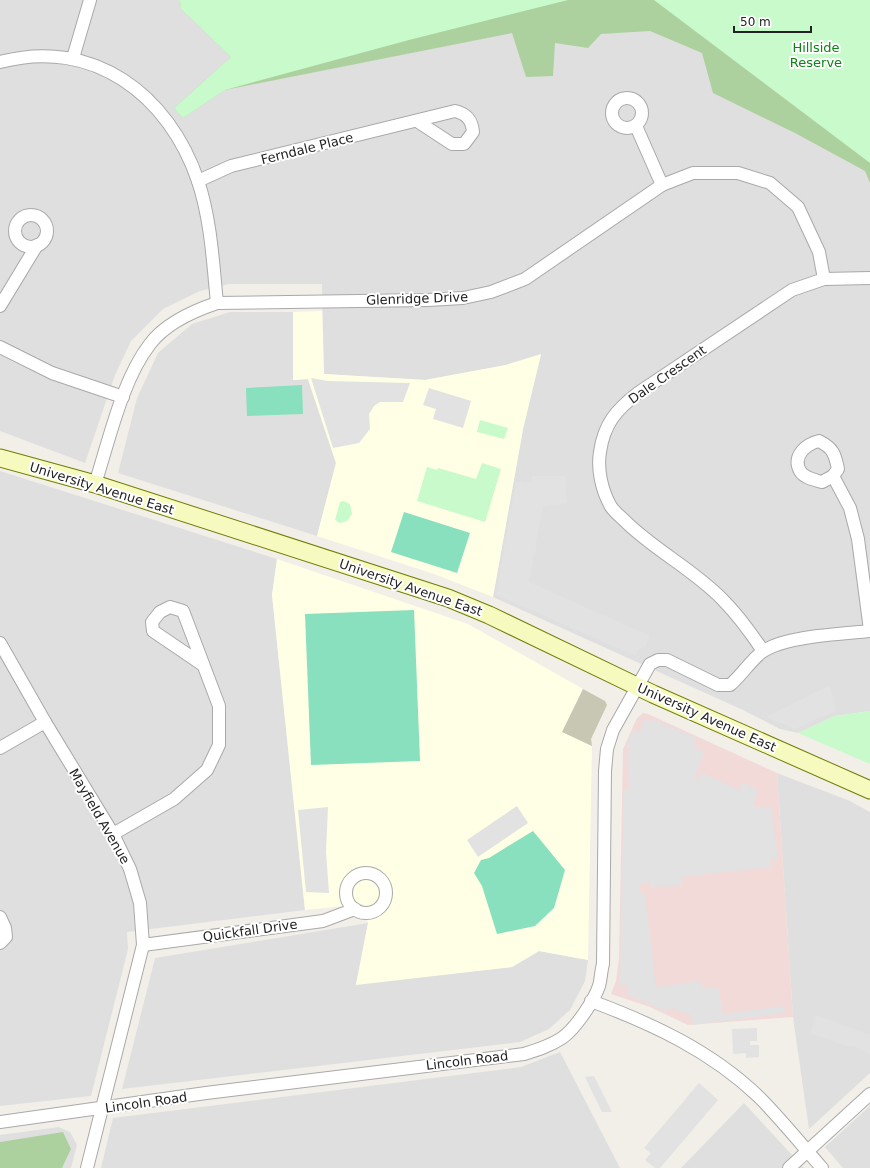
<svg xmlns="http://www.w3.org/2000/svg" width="870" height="1168" font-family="'DejaVu Sans',sans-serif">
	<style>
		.residential { fill: #e0dfdf }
		.commercial { fill: #f2dad9 }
		.education { fill: #ffffe5 }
		.construction { fill: #c7c7b4 }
		.forest { fill: #add19e }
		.park { fill: #c8facc }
		.pitch { fill: #88e0be }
		.parking { fill: #e2e2e2 }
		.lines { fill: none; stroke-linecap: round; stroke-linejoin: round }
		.street-casing { stroke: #a9a9a9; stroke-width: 14 }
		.secondary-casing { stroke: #707d05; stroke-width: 19 }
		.street { stroke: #fff; stroke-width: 12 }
		.secondary { stroke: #f7fabf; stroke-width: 17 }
		.labels { text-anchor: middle; stroke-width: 4; stroke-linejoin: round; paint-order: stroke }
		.park-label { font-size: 13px; fill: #0c8416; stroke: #fff }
		.street-label { font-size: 13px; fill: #222; stroke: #fff }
	</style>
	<rect width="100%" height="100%" fill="#f2efe9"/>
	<g class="residential">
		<polygon points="0,0 180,0 181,9 231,57 175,108 183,118 225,90 409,40 654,0 870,163 870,711 835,716 798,733 780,729 745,711 493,597 523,429 541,355 506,365 425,380 324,374 322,284 229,284 200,291 163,309 131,341 115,375 85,463 0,431"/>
		<polygon points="230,312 293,312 293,380 308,379 336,463 317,536 118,473 137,398 158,353 192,324"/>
		<polygon points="0,471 277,559 272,595 305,910 127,932 128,949 91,1096 0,1106"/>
		<polygon points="777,773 850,801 870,812 870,1073 809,1129 793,1017"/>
		<polygon points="368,923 356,984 512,967 539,951 588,960 585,981 570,1010 549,1029 520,1042 122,1089 155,958"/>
		<polygon points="560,1052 620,1168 101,1168 113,1118 521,1067"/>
		<polygon points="744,1103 804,1168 681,1168"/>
		<polygon points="870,1106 870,1168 843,1168 825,1147"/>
		<polygon points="59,1127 70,1132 77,1145 71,1168 0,1168 0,1135"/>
	</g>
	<polygon class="commercial" points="643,713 648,714 777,773 793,1017 688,1025 650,1007 611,994 616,981 619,958 623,749 637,718"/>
	<g class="education">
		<polygon points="322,311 324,374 425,380 506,365 541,354 523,429 493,597 434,574 317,536 336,463 308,379 293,380 293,312"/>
		<polygon points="277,559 468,624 583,689 563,732 592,746 588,960 539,951 512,967 356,985 368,923 363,904 305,910 272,595"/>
	</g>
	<polygon class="construction" points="583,689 605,701 607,705 591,739 592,746 562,732"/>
	<g class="forest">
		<polygon points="180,0 870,0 870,183 865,171 795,133 713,93 702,53 650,31 601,34 588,48 555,43 553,76 526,77 512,33 225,90 183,118 174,108 231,57 181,9"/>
		<polygon points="63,1132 71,1149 62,1168 0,1168 0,1142"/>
	</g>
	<g class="park">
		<polygon points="180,0 568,0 409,40 225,90 183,118 174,108 231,57 181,9"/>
		<polygon points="654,0 870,0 870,163"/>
		<polygon points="480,420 508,428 504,439 477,432"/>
		<polygon points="482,463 501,469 485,522 417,501 427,467 437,470 438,468 476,479"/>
		<polygon points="343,501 350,504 352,514 347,521 340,523 335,520 340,502"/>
		<polygon points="870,711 870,764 798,733 835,716"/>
	</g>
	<g class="pitch">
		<polygon points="302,385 303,414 247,416 246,388"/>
		<polygon points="404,512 470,533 457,573 391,552"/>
		<polygon points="414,610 420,761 311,765 305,614"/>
		<polygon points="533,831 565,870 554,908 535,926 497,934 482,886 474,873 481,860 489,858"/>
	</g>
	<g class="parking">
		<polygon points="311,378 328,381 410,383 403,402 380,402 374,406 369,414 370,429 359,443 333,448"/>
		<polygon points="429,388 471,401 463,428 433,419 436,409 423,405"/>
		<polygon points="532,476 565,476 567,503 543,506 529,582 650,636 645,647 639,649 636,656 496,595 516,481 531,483"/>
		<polygon points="830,685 836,711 795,729 766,717"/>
		<polygon points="644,719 651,722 652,719 696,738 694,746 704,753 694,778 698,780 701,772 740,790 742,782 758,790 753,805 761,808 771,808 778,859 770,859 771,867 681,877 682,886 650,887 649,881 639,884 639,893 645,893 656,987 701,981 703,989 718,987 723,1014 783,1006 786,1013 693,1025 692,1016 671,1008 667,1012 626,994 629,986 620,985 624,789 629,789 628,754 631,749 626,746 633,730 640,732"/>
		<polygon points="517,806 528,823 478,857 467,840"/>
		<polygon points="328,807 326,852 329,893 306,892 298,810"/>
		<polygon points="816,1015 870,1035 870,1055 854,1046 850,1047 810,1033"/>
		<polygon points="757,1028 757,1041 750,1041 750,1045 759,1045 759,1057 746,1058 746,1053 733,1054 732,1029"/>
		<polygon points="594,1076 612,1112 602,1112 585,1077"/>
		<polygon points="699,1083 718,1100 660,1168 655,1168 645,1160 651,1153 644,1148"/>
	</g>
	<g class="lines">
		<defs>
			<g id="street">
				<polyline points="73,58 90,0"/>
				<path d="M 0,62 C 93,37 169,95 198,181 C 211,220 213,263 217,303"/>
				<circle cx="627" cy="113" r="15"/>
				<polyline points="636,126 662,185"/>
				<path d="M 198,181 L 231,166 L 455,111 C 467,114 472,120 473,132 L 464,144 L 452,144 L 417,121"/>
				<circle cx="31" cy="231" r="16"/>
				<polyline points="0,306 37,245"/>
				<polyline points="0,347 52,373 123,397"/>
				<path d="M 819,441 C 833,448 835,454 838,469 L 833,476 L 822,482 C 815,480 804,478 800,471 C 792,456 806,444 819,441 Z"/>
				<polyline points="833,476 850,508 858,539 870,630"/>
				<path d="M 95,484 C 109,441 122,380 150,344 C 165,324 193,311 217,303 L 428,300 L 463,298 L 491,292 L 525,279 L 662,185 L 693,173 L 738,173 L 770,183 L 798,207 L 819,252 L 824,279"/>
				<polyline points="0,643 45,722 113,834 130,869 140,903 143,945 87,1168"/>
				<path d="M 763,651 C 751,633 738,615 722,599 C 693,569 654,550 625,521 C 620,516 613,511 610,505 C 602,490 597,470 600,452 C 604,424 616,410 638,393 L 792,290 L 824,279 L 870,278"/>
				<polyline points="0,748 45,722"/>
				<polyline points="113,834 174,799 207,770 219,745 219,706 183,611 170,607 160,612 152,622 153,631 203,665"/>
				<circle cx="366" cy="893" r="20"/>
				<polyline points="0,917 5,928 6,937 0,943"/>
				<polyline points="143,945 323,921 355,909"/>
				<path d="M 591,1001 C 653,1024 711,1051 759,1097 C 781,1119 801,1144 822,1168"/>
				<path d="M 0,1122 L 206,1093 L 524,1054 C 537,1050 550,1046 562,1038 C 575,1029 594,1001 599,986 C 601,979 601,971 603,964 L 605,771 L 607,749 L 613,730 L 650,664 L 658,660 L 667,660 L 718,685 L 730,685 C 742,675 750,661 762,652 C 784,636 842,634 870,631"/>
				<polyline points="789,1168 870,1094"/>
			</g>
			<polyline id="secondary" points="0,458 95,484 448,598 489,615 653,694 870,790"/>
		</defs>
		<use href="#street" class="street-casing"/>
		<use href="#secondary" class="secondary-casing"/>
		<use href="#street" class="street"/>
		<use href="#secondary" class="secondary"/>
	</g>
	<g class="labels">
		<g class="park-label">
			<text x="816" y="52">Hillside<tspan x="816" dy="15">Reserve</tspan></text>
		</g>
		<g class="street-label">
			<text transform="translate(307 148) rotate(-14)" y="5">Ferndale Place</text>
			<text transform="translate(417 298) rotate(-2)" y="5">Glenridge Drive</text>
			<text transform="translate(667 374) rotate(-35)" y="5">Dale Crescent</text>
			<text transform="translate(102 488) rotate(17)" y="5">University Avenue East</text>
			<text transform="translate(411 587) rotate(19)" y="5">University Avenue East</text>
			<text transform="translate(707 717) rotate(24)" y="5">University Avenue East</text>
			<text transform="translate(100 816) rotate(60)" y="5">Mayfield Avenue</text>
			<text transform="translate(250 930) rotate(-8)" y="5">Quickfall Drive</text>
			<text transform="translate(467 1060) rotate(-7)" y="5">Lincoln Road</text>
			<text transform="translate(146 1102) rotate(-8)" y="5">Lincoln Road</text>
		</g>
	</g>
	<path d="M734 26v6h77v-6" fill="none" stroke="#222222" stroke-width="2"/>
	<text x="740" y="26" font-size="12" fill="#222222" stroke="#ffffff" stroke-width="3" paint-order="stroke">50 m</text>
</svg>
